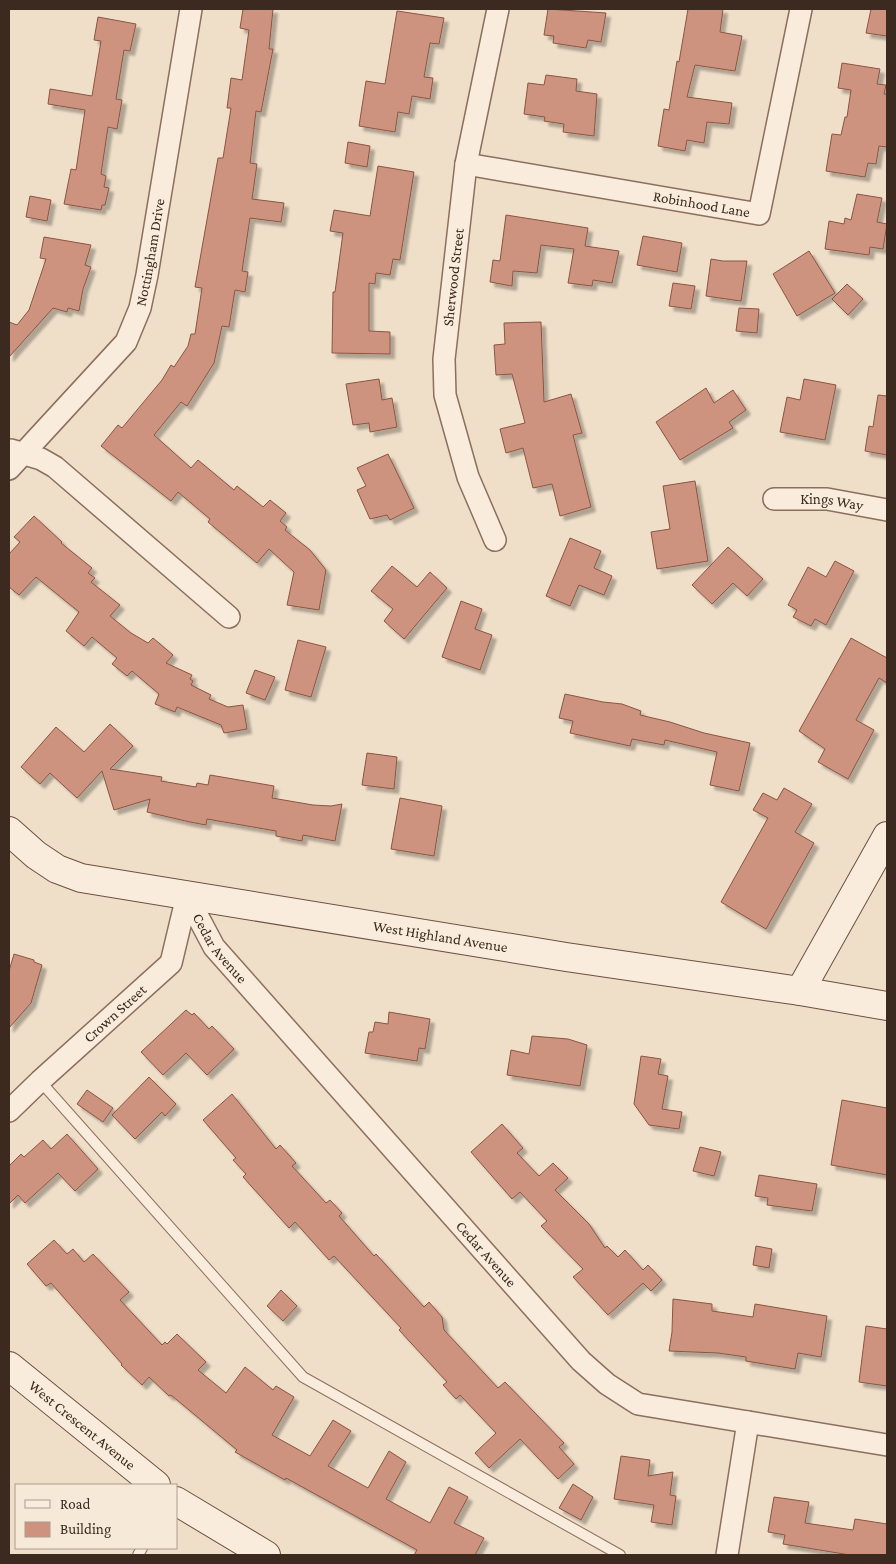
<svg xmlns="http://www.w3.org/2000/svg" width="896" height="1564" font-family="'Crimson Pro',serif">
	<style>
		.building { fill: #cd937e; stroke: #8b5442; filter: url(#shadow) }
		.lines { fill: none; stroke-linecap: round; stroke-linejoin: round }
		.lane-casing { stroke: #8c6f5d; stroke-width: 12 }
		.street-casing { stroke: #8c6f5d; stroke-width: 24 }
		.secondary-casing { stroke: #6e5040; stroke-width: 30 }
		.lane { stroke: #f9ecdc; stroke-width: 10 }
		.street { stroke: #f9ecdc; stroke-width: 21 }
		.secondary { stroke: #f9ecdc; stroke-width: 28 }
		.labels { text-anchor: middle; stroke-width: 5; stroke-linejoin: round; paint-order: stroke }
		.street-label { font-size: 15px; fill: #3c2a20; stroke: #f6e9d8 }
	</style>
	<defs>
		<filter id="shadow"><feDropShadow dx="4.5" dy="4.5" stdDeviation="1" flood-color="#0004"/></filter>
	</defs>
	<rect width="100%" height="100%" fill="#efdec8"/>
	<g class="building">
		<polygon points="243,9 273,9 269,49 273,49 261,112 256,111 250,163 257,164 252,199 284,203 281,222 250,218 242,271 248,272 245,292 235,290 229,327 222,326 214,363 187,406 181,402 154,435 191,468 198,460 234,490 237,486 263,507 270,500 286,513 280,521 287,527 285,530 310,550 326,570 319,610 287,605 294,572 269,549 257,563 208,522 210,519 178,492 171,501 101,446 118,425 122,428 162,380 171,365 174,367 188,346 191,334 195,334 202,288 195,287 218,158 223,158 231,108 227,108 231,78 242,80 249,30 240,28"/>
		<polygon points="548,9 606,13 601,42 588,40 586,48 553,43 554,36 544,35"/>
		<polygon points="688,9 723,9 720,32 742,36 735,71 695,65 687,97 732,103 729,124 707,122 704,143 687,140 685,151 658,146 664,109 669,110 677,61 679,62"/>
		<polygon points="871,9 887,9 887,36 866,33"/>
		<polygon points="397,11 444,18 439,44 430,43 424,77 433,78 430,99 412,96 409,114 398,112 395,132 359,126 366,81 385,84"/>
		<polygon points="98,17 136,24 130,51 124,50 116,99 122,100 117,129 108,127 101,174 106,176 104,187 109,188 105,205 102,205 101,210 64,204 71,169 76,170 85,110 48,104 50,89 92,96 101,41 94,40"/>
		<polygon points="842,63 880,69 877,84 886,85 884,94 887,94 887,147 879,146 876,164 868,163 865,177 826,171 832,134 841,135 845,117 847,117 851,90 838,88"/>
		<polygon points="546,75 577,79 576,91 597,94 594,136 563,132 564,124 544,121 545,117 524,114 528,83 544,85"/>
		<polygon points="348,142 370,146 367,167 345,163"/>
		<polygon points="378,166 414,172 400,260 393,259 390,275 376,273 375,284 369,283 369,331 390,332 390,354 332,353 333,292 335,292 343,233 330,231 334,210 370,216"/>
		<polygon points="857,194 882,198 877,222 887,224 883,249 870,247 869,255 825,249 829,221 844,224 845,218 851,220"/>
		<polygon points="30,196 51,200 47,221 26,217"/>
		<polygon points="506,215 588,228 585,246 619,251 612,283 593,280 592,286 568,283 574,249 541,245 537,273 513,271 512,286 490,282 493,260 500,261"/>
		<polygon points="643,236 682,243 677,272 637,265"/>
		<polygon points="44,237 91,245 85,265 91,267 83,289 79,311 68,308 67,312 53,308 9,357 9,322 17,325 29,310 46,259 40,258"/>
		<polygon points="809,251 835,293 797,316 773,274"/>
		<polygon points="711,259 723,261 747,261 741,301 706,296"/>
		<polygon points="673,283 695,286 691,309 669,306"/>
		<polygon points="847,284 863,299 848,315 832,299"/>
		<polygon points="739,308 759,309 757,333 736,331"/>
		<polygon points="541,322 544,402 571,394 582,433 573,435 591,507 560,516 552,484 533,488 523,448 506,453 500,429 525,423 512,374 496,375 494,345 505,344 504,323"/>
		<polygon points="379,379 382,400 392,398 397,427 370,432 369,423 353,425 346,384"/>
		<polygon points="804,379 836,385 825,440 780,432 787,397 800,400"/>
		<polygon points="706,388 714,403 733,390 746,410 729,422 733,428 680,460 656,422"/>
		<polygon points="878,395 887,396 887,455 865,451 869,426 873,427"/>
		<polygon points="388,454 414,508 390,520 387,515 370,519 357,490 366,486 357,468"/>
		<polygon points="695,481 708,561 657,569 651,532 670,529 663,486"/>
		<polygon points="34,516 62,542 61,543 92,568 88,573 95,578 91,582 120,605 110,616 131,633 148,643 153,638 173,655 166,663 192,675 190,679 193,681 191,685 211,695 209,699 228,707 243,705 247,729 224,733 221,725 177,707 175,712 155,704 159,694 132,671 127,676 112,664 117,658 92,637 84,646 66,631 79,612 36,577 19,595 9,587 9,554 20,542 14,537"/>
		<polygon points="570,538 601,551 594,568 612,576 604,595 579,585 570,606 546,596"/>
		<polygon points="728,547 763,579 747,596 733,583 712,604 692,585"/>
		<polygon points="835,561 854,571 826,625 815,619 811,626 793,617 797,610 788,605 808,567 826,577"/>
		<polygon points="392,566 417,587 430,572 447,588 404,639 384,621 393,609 371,591"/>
		<polygon points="461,601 482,609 475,629 492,635 480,670 442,657"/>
		<polygon points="851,638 887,658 887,683 879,678 856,720 874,730 848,779 818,762 825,749 799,731"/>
		<polygon points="298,640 326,647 311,697 285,690"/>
		<polygon points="255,670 275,677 265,700 246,693"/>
		<polygon points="565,694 603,702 622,704 641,711 640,715 670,722 704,733 750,743 739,791 710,785 717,752 665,740 664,745 632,739 630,746 570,733 573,721 559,718"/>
		<polygon points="110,724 133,746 110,769 162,777 161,781 196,787 197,783 208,785 210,775 274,786 272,798 313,805 331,806 342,804 335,841 303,835 302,841 276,836 276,831 207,819 206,825 190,822 147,812 150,799 114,810 102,771 77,798 50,773 40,784 21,767 56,727 84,752"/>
		<polygon points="367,753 397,757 394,789 362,785"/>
		<polygon points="784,788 812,804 795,832 814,843 766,929 721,902 768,818 753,810 763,793 777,800"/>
		<polygon points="400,798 442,806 434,856 391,849"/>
		<polygon points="14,954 34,960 34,962 42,965 31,1003 9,1028 9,971"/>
		<polygon points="186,1010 192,1015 194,1013 209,1029 212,1026 234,1049 207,1075 186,1053 163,1075 141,1052"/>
		<polygon points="389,1012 430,1019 425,1049 419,1048 417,1061 365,1053 369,1032 373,1032 375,1022 388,1024"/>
		<polygon points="532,1036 568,1039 587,1045 580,1086 507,1075 511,1050 529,1054"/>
		<polygon points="641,1056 661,1059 658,1074 668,1076 662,1109 682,1112 679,1129 649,1125 634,1104"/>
		<polygon points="149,1077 176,1104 165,1116 162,1112 135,1139 112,1115"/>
		<polygon points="87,1090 113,1108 103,1122 77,1104"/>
		<polygon points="232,1094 276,1149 280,1145 296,1163 292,1166 326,1203 330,1200 342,1213 339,1216 374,1256 376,1254 424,1307 429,1302 442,1317 444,1330 498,1388 505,1382 564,1443 559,1447 574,1464 558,1479 520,1439 489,1468 475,1453 496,1433 460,1395 456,1399 443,1385 447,1382 399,1330 401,1328 334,1256 329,1260 295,1222 289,1228 243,1177 246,1174 233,1160 236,1158 203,1120"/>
		<polygon points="842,1100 887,1108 887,1175 831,1165"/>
		<polygon points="502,1124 523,1148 517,1153 539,1176 553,1163 568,1178 555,1190 589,1224 605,1248 607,1246 618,1257 625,1250 643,1270 648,1265 662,1280 651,1291 643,1283 608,1315 573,1277 583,1269 541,1226 547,1221 520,1192 512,1199 471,1152"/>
		<polygon points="67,1134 98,1169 75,1191 58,1173 25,1203 18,1195 9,1204 9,1166 21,1154 24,1157 43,1140 51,1149"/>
		<polygon points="700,1147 721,1152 714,1176 693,1171"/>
		<polygon points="759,1175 817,1184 812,1211 767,1205 768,1198 755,1196"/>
		<polygon points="54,1240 67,1254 73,1249 84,1262 93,1254 129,1292 120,1300 162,1345 165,1342 167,1344 177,1334 206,1362 198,1370 226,1393 245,1367 273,1390 276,1386 294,1397 272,1435 310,1456 333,1420 351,1431 328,1466 368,1488 389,1451 406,1462 386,1499 430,1523 449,1487 468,1497 454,1523 484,1538 475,1555 414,1555 417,1550 286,1478 285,1480 235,1452 237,1450 171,1395 169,1396 149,1377 142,1385 121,1365 122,1364 51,1283 46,1286 27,1264"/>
		<polygon points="756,1246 772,1249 769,1268 753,1265"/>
		<polygon points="281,1290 297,1306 283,1321 267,1306"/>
		<polygon points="673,1299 712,1304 712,1311 753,1317 755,1304 827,1316 821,1357 798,1353 795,1369 746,1361 746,1357 718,1353 669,1351 672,1332"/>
		<polygon points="866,1326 887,1329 887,1386 859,1382"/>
		<polygon points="621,1456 650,1460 648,1476 673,1472 670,1495 676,1496 672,1525 651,1522 654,1505 614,1499"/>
		<polygon points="573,1484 593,1497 581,1520 559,1508"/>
		<polygon points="774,1497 809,1502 805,1523 853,1530 855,1519 887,1524 887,1555 850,1555 783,1544 785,1535 768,1532"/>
	</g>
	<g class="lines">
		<defs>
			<g id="lane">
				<polyline points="40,1081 303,1377 620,1555"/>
				<polyline points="138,1555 142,1548"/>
			</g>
			<g id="street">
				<path id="s1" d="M 466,164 L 759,214 L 801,9"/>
				<polyline points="11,450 41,459 55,467 229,617"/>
				<path id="s2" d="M 9,469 L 126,342 L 140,308 L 147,275 L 191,9"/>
				<path id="s3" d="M 774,499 L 827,499 L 887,510"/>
				<path id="s4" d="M 495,540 L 468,477 L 445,395 L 444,359 L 466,164 L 498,9"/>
				<path id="s5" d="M 187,896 L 214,947 L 581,1361 L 607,1384 L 638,1404 L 887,1445"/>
				<path id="s6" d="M 9,1111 L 40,1081 L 171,963 L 187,896"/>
				<polyline points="727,1555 748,1422"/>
			</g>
			<g id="secondary">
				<path id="s7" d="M 9,831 L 36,855 L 57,869 L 81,878 L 566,957 L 800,991 L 887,1006"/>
				<polyline points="800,991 887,836"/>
				<path id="s8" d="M 9,1366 L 156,1485"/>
				<polyline points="176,1501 266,1555"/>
			</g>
		</defs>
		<use href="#lane" class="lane-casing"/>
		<use href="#street" class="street-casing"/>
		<use href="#secondary" class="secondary-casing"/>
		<use href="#lane" class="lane"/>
		<use href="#street" class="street"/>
		<use href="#secondary" class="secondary"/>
	</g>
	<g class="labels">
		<g class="street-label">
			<text dy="5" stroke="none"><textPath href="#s1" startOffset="239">Robinhood Lane</textPath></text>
			<text dy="5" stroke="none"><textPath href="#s2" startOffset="266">Nottingham Drive</textPath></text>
			<text dy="5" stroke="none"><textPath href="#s4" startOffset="272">Sherwood Street</textPath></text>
			<text dy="5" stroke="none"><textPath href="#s3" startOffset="58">Kings Way</textPath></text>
			<text dy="5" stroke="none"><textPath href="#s7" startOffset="451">West Highland Avenue</textPath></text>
			<text dy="5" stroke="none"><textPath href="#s5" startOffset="62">Cedar Avenue</textPath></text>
			<text dy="5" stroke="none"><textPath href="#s6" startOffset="144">Crown Street</textPath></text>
			<text dy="5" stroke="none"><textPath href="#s5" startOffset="468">Cedar Avenue</textPath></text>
			<text dy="5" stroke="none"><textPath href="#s8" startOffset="94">West Crescent Avenue</textPath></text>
		</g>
	</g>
	<rect width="896" height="1564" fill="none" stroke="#3c2a20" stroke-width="20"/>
	<rect x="15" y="1484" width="162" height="65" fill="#f6e9d8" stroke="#ac9d8e"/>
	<rect x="25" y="1500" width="25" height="8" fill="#f9ecdc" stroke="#ac9d8e"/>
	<text x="60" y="1509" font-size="15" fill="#3c2a20">Road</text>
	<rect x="25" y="1522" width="25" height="15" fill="#cd937e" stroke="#ac9d8e"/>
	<text x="60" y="1534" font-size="15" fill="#3c2a20">Building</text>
</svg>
